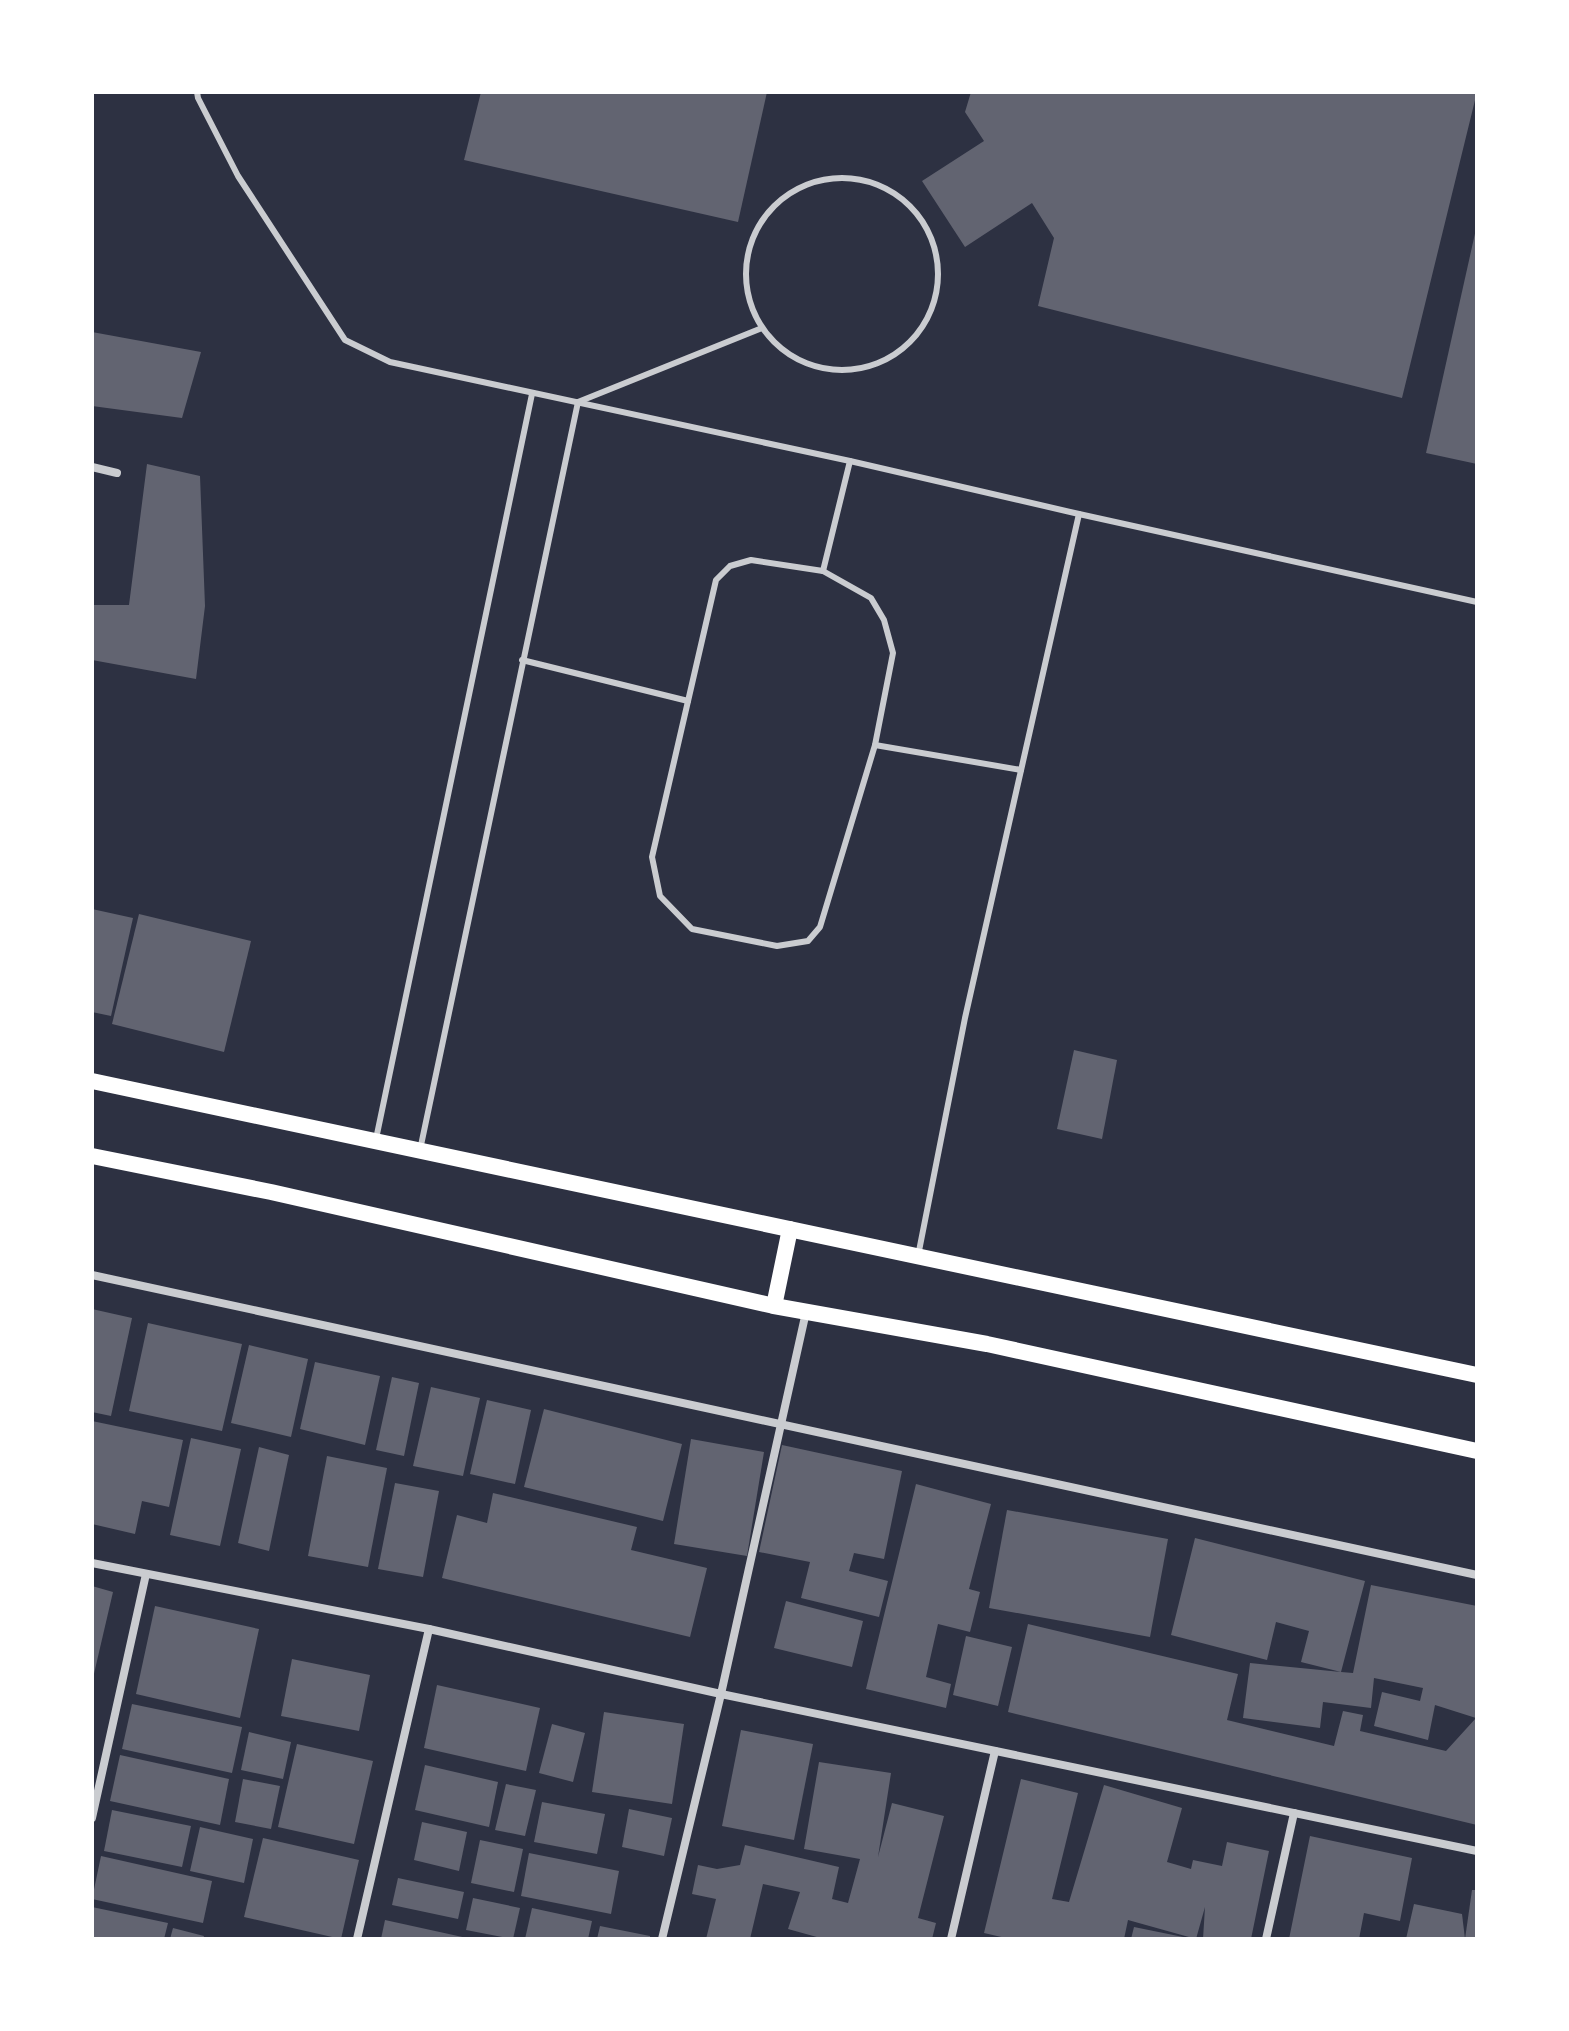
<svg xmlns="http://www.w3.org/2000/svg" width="1569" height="2031" font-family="Barlow,sans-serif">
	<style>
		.building { fill: #626471 }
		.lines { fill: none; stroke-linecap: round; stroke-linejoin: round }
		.service { stroke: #caccd0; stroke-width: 6 }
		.minor { stroke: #caccd0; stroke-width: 8 }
		.secondary { stroke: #fff; stroke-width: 16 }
	</style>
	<rect width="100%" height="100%" fill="#2d3142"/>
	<g class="building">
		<polygon points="481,92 767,92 738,222 464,160"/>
		<polygon points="971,92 1477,92 1402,398 1038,306 1054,238 1032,203 965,247 922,181 984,141 965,112"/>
		<polygon points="1476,229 1477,229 1477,464 1426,453"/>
		<polygon points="92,332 201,352 182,418 92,406"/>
		<polygon points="147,464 200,476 205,606 196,679 92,660 92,605 129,605"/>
		<polygon points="92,909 133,918 111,1016 92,1012"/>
		<polygon points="139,914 251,941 224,1052 112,1024"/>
		<polygon points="1074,1050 1117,1060 1102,1139 1057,1129"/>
		<polygon points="92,1309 132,1318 111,1416 92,1412"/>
		<polygon points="148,1323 242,1344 222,1431 129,1411"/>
		<polygon points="249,1345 308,1359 291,1437 231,1423"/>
		<polygon points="315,1362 380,1376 365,1445 300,1429"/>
		<polygon points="392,1377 419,1383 404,1456 376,1450"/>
		<polygon points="431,1387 480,1398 463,1476 413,1466"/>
		<polygon points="487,1400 531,1410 515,1484 470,1474"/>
		<polygon points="544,1409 682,1444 663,1521 524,1487"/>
		<polygon points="92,1421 183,1440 169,1507 142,1501 135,1534 92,1524"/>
		<polygon points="191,1438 241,1449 220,1546 170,1535"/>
		<polygon points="691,1439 764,1452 747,1556 674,1544"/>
		<polygon points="782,1445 902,1471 884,1559 854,1553 849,1571 888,1581 879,1617 801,1598 810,1562 759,1552"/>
		<polygon points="259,1447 289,1455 269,1551 238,1543"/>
		<polygon points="327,1456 387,1468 368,1567 308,1556"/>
		<polygon points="395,1483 439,1491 423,1577 378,1569"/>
		<polygon points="916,1484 991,1504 969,1589 980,1592 970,1632 938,1624 926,1677 951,1684 946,1708 866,1689"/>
		<polygon points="493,1493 637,1527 631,1550 707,1568 690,1637 442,1578 457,1515 487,1523"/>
		<polygon points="1007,1510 1168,1539 1150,1637 989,1608"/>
		<polygon points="1195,1538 1365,1581 1341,1672 1353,1673 1371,1585 1477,1606 1477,1825 1008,1712 1028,1624 1238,1674 1227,1720 1334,1746 1343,1711 1363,1715 1360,1731 1446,1751 1476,1718 1435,1705 1428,1740 1374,1726 1382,1692 1420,1701 1423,1688 1374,1678 1371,1708 1323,1702 1320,1728 1243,1718 1250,1663 1341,1672 1301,1662 1309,1631 1276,1622 1267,1660 1171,1635"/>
		<polygon points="92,1586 113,1592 93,1678 92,1678"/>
		<polygon points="786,1601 863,1621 852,1667 774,1648"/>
		<polygon points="155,1606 259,1629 240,1718 136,1694"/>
		<polygon points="966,1636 1012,1647 998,1706 953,1695"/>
		<polygon points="292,1659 370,1675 359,1731 281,1716"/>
		<polygon points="437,1685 540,1708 526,1771 424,1748"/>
		<polygon points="132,1704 242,1727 232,1773 122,1749"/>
		<polygon points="604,1712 684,1724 672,1804 592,1792"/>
		<polygon points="552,1724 585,1733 573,1782 539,1773"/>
		<polygon points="741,1730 813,1744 794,1840 722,1826"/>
		<polygon points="249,1732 291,1742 283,1779 241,1770"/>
		<polygon points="297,1744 373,1761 354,1844 278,1827"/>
		<polygon points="120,1755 229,1779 220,1825 110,1801"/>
		<polygon points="819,1762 891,1773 878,1857 892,1803 944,1816 918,1918 936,1923 932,1939 824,1939 788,1929 800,1892 763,1884 750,1939 706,1939 716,1899 692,1894 698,1865 717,1869 740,1865 745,1845 839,1867 832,1899 848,1903 860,1859 804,1849"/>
		<polygon points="425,1765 498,1782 489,1827 415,1810"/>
		<polygon points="243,1779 280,1786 271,1829 235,1822"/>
		<polygon points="1021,1779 1078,1793 1052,1899 1069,1902 1104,1785 1182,1808 1167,1862 1191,1869 1193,1860 1222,1866 1227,1842 1269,1851 1251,1939 1203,1939 1205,1907 1196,1939 1128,1920 1124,1939 1010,1939 984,1933"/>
		<polygon points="506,1784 536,1790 525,1836 495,1830"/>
		<polygon points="542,1802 605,1814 597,1854 534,1842"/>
		<polygon points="629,1809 672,1818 664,1856 622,1847"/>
		<polygon points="112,1810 191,1826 182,1867 104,1851"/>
		<polygon points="422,1822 467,1832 459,1871 414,1860"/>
		<polygon points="200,1827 253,1839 244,1883 190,1871"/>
		<polygon points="1310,1836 1412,1858 1400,1921 1364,1913 1359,1939 1289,1939"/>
		<polygon points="263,1838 359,1860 341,1939 244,1917"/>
		<polygon points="480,1840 523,1849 514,1892 471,1883"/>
		<polygon points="529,1853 619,1871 611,1914 521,1896"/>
		<polygon points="101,1856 212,1881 203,1923 92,1899"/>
		<polygon points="398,1878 464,1892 458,1919 392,1905"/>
		<polygon points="1472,1890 1477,1890 1477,1939 1465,1939"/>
		<polygon points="473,1898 520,1908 513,1939 466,1930"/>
		<polygon points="1414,1904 1462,1914 1465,1939 1406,1939"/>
		<polygon points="92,1907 168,1923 164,1939 92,1939"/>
		<polygon points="532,1908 592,1921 588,1939 525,1939"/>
		<polygon points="385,1920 467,1938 467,1939 381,1939"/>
		<polygon points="600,1926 650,1936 650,1939 597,1939"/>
		<polygon points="1134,1927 1188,1938 1187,1939 1131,1939"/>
		<polygon points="173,1928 204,1936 203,1939 170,1939"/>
	</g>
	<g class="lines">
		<g class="service">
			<polyline points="197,92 198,98 238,176 345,340 390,362 850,461 1079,514"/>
			<circle cx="842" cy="274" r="96"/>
			<polyline points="578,402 762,328"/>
			<polygon points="751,560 823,571 871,598 884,620 893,653 875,745 820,927 808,941 777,946 692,929 660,896 652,857 716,580 730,566"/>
			<polyline points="823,571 850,461"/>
			<polyline points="522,660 688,701"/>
			<polyline points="875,745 1021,770"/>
			<polyline points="376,1139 532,394"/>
			<polyline points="420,1150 578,402"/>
			<polyline points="918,1256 965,1018 1079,514 1477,602"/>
		</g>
		<g class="minor">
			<polyline points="92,467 117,473"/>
			<polyline points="92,1275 1477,1575"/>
			<polyline points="92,1563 429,1629 721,1694 1477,1851"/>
			<polyline points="92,1818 146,1574"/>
			<polyline points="357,1939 429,1629"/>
			<polyline points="662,1939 721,1694 806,1312"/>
			<polyline points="951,1939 995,1751"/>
			<polyline points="1266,1939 1294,1813"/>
		</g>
		<g class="secondary">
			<polyline points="92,1081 1477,1375"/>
			<polyline points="92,1156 271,1192 774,1306 987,1344 1477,1451"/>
			<polyline points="774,1306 790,1229"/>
		</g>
	</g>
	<rect width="1569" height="2031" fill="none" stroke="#ffffff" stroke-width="188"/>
</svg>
